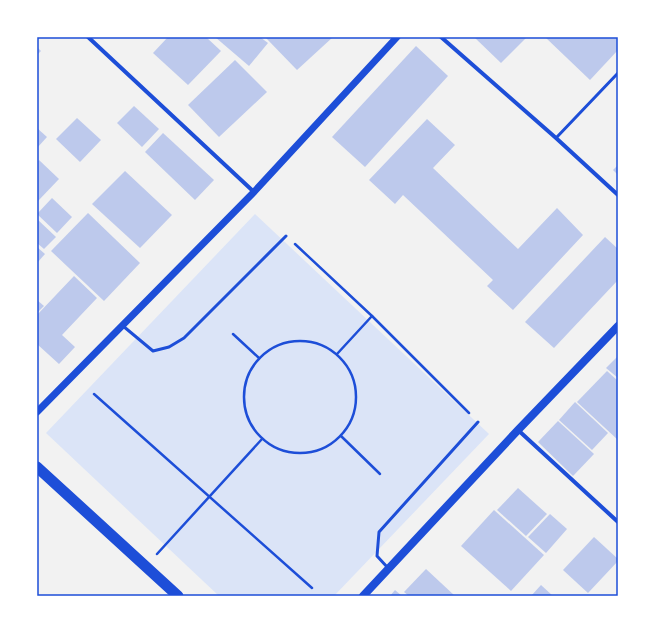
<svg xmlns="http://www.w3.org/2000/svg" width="655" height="633" font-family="Cabin,sans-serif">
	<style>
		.green { fill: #dbe4f7 }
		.building { fill: #bdc9ec }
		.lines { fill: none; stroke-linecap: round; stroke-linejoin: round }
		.path { stroke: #1d4ed8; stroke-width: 2.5 }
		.service { stroke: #1d4ed8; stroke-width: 3 }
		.minor { stroke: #1d4ed8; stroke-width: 4 }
		.tertiary { stroke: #1d4ed8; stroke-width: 7 }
		.secondary { stroke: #1d4ed8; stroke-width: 8 }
		.trunk { stroke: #1d4ed8; stroke-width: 11 }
		.neatline { fill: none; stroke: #1d4ed8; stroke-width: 1.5 }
	</style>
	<rect width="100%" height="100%" fill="#f2f2f2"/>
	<polygon class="green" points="255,214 489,434 334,596 219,596 46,433"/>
	<g class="building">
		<polygon points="168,37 206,37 221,51 188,85 153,53"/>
		<polygon points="215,37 260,37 268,43 249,66"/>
		<polygon points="265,37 333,37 297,70"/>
		<polygon points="474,37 527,37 501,63"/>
		<polygon points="545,37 618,37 618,50 590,80"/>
		<polygon points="416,46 448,76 365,167 332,137"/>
		<polygon points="37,47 41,51 37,55"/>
		<polygon points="235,60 267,92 219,137 188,105"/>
		<polygon points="134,106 159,129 142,147 117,123"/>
		<polygon points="77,118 101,140 80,162 56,139"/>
		<polygon points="427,119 455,145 433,168 518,249 557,208 583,235 513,310 487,286 493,280 403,195 395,204 369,180"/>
		<polygon points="37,128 47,137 37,148"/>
		<polygon points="163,133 214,180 195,200 145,152"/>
		<polygon points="39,160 59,179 38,201 37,200 37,162"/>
		<polygon points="618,165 618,175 613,170"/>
		<polygon points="125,171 172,215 140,248 92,204"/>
		<polygon points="52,198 72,217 57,233 37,214"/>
		<polygon points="88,213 140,263 104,301 51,251"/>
		<polygon points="37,219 56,237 44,249 37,243"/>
		<polygon points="605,237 618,249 618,280 554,348 525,322"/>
		<polygon points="37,247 45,254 37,263"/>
		<polygon points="74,276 97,298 62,335 75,347 59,364 37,344 37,315"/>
		<polygon points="37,300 44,306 37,313"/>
		<polygon points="618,356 618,378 606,368"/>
		<polygon points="607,371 618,381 618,440 577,402"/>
		<polygon points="575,402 608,433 592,450 559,420"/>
		<polygon points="558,421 594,454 573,476 538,442"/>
		<polygon points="518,488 547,514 526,536 497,510"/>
		<polygon points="494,510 544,555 511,591 461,546"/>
		<polygon points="550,514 567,529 546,553 528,537"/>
		<polygon points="594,537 618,559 618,561 588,593 563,570"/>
		<polygon points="426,569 455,596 409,596 404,592"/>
		<polygon points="541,585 553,596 531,596"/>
		<polygon points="395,590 402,596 390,596"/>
	</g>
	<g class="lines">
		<g class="path">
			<polyline points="295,244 372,316 469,413"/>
			<polyline points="233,334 259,358"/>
			<circle cx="300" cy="397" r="56"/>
			<polyline points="337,354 372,316"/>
			<polyline points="94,394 312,588"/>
			<polyline points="341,436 380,474"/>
			<polyline points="157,554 262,439"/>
		</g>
		<g class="service">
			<polyline points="556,138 618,73"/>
			<polyline points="123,326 153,351 169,347 184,338 286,236"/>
			<polyline points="388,568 377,556 379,532 478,422"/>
		</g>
		<g class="minor">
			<polyline points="88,37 254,192"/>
			<polyline points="441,37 556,138 618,195"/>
			<polyline points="518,430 618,522"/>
		</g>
		<polyline class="tertiary" points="37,412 254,192 397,37"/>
		<polyline class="secondary" points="363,596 518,430 618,326"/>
		<polyline class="trunk" points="37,467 178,596"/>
	</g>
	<rect width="655" height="633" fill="none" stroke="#ffffff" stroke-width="76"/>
	<rect x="38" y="38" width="579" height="557" class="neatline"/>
</svg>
